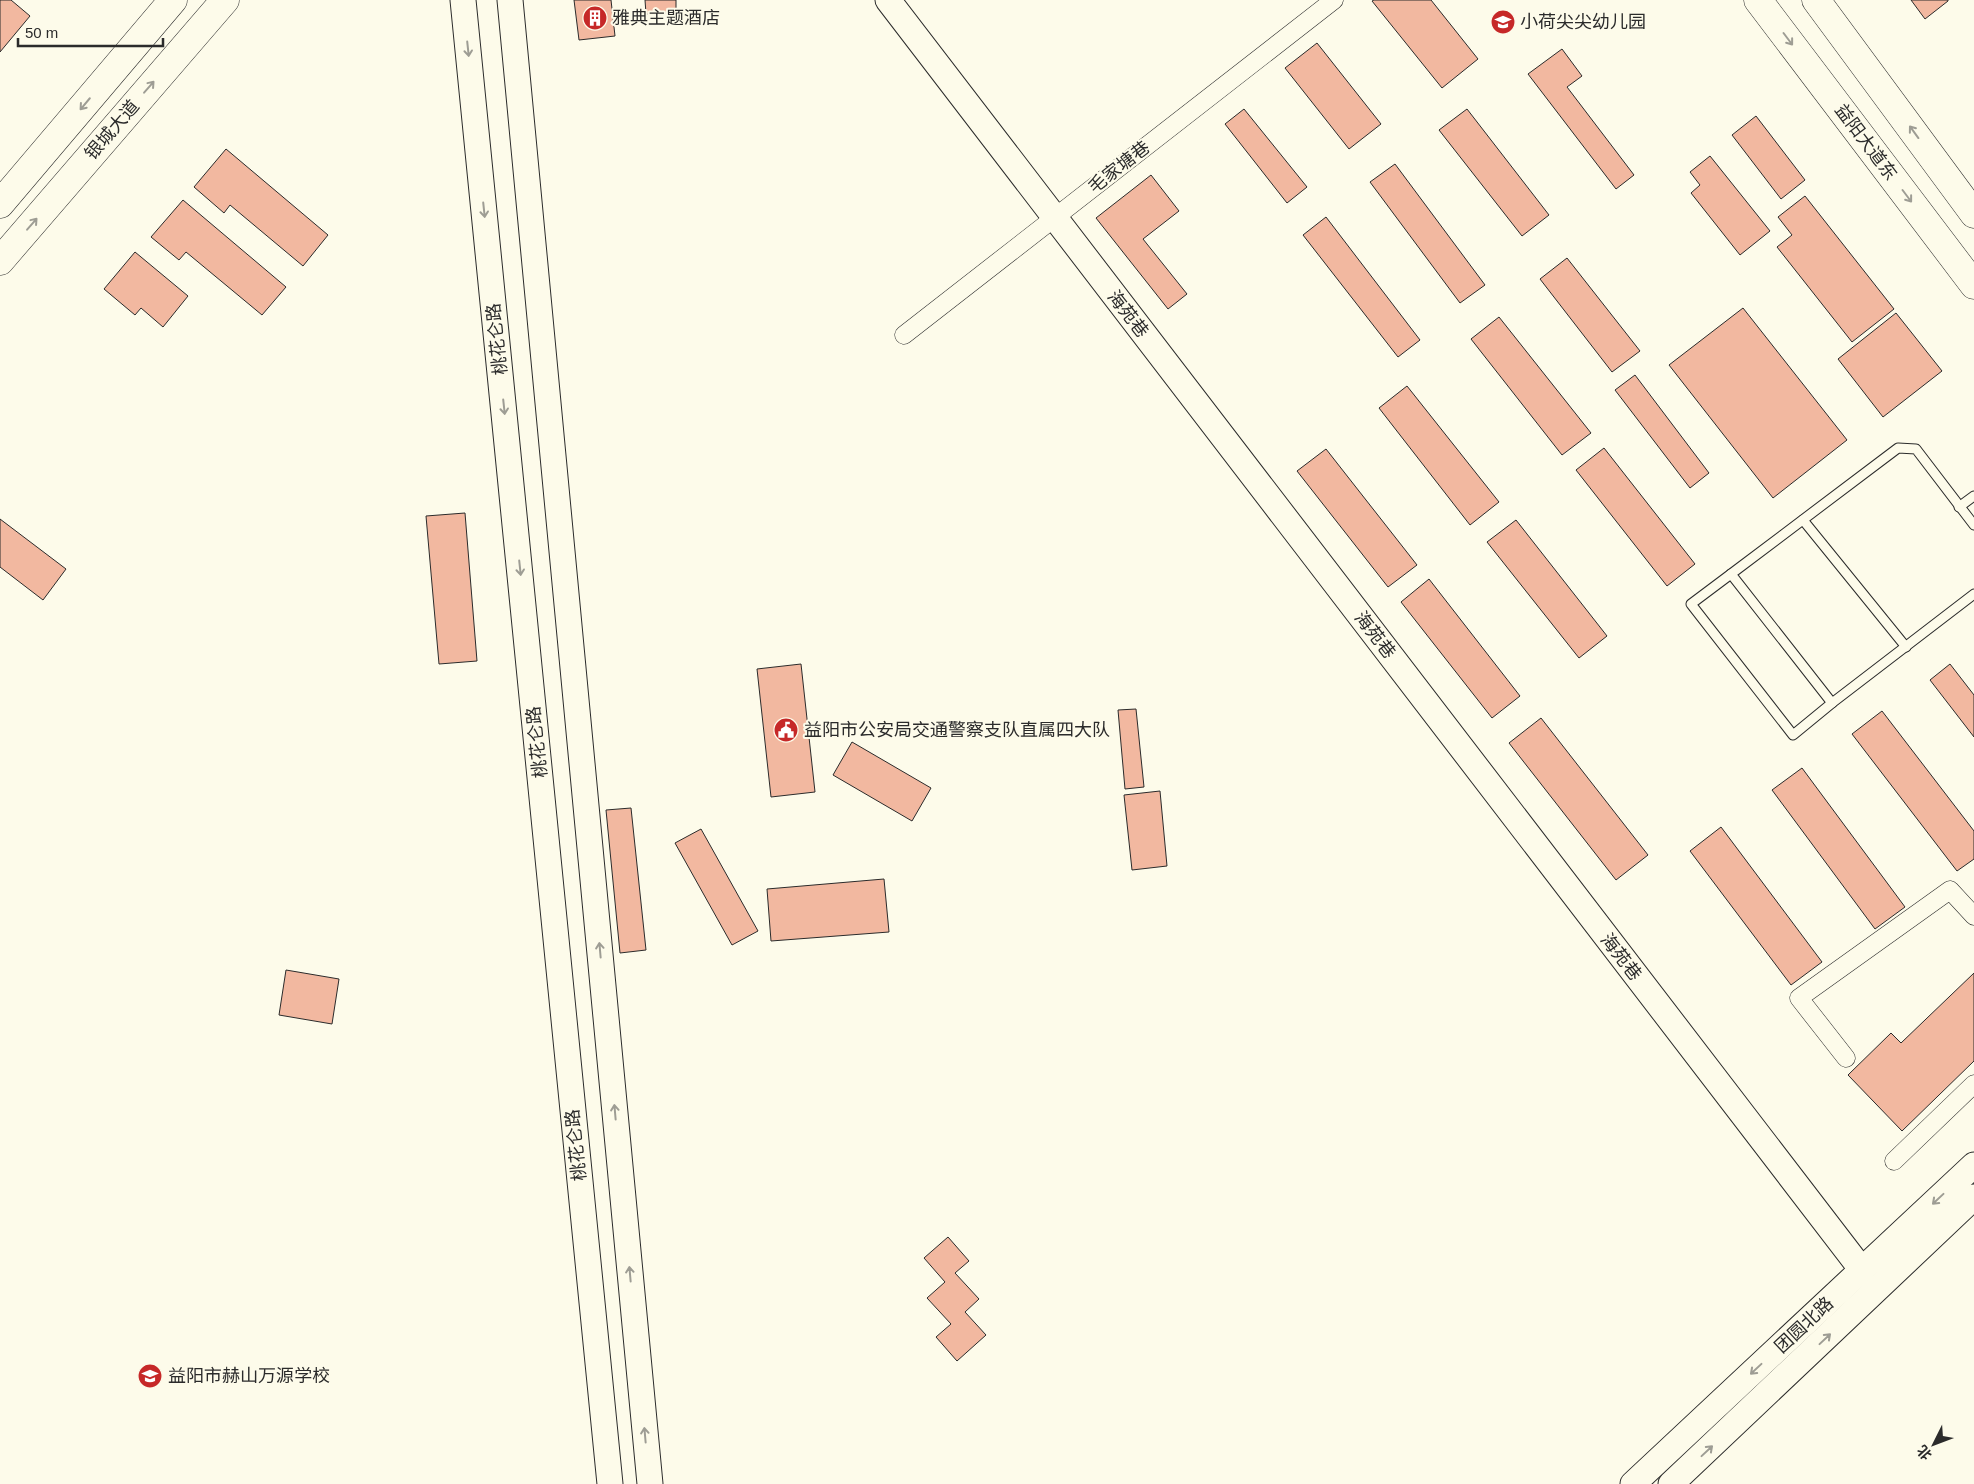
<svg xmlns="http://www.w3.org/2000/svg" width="1974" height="1484" font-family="Arial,'Noto Sans SC',sans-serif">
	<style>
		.building { fill: #f2b8a0; stroke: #2b2b2b }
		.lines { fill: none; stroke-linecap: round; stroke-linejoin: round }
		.lane-casing { stroke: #2b2b2b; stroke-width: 11 }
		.street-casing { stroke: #2b2b2b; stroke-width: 19 }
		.secondary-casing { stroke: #2b2b2b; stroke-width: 27 }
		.primary-casing { stroke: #2b2b2b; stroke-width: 29 }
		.lane { stroke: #fdfbea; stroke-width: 9 }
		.street { stroke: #fdfbea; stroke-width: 18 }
		.secondary { stroke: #fdfbea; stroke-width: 25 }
		.primary { stroke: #fdfbea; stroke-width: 28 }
		.oneway { stroke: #9e9d94 }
		.labels { text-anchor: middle; stroke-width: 4; stroke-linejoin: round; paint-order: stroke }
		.poi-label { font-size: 18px; fill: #2b2b2b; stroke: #fdfbea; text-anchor: start }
		.street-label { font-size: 18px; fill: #2b2b2b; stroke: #fdfbea }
	</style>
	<rect width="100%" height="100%" fill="#fdfbea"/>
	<g class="building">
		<polygon points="0,0 11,0 30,16 0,52"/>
		<polygon points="574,0 611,0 615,36 579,40"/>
		<polygon points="645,0 676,0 676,13 646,14"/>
		<polygon points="1374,0 1431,0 1478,59 1442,88 1372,1"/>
		<polygon points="1911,0 1948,0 1948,1 1925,19"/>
		<polygon points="1317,43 1381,124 1349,149 1285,68"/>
		<polygon points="1562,49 1582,76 1567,87 1634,175 1616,189 1528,74"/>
		<polygon points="1244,109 1307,187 1287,203 1225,124"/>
		<polygon points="1467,109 1549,215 1522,236 1439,130"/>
		<polygon points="1756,116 1805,180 1781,199 1732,135"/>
		<polygon points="226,149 328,235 303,266 230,205 224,213 194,187"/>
		<polygon points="1710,156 1770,231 1740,255 1691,193 1700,185 1690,172"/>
		<polygon points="1395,164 1485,285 1460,303 1370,182"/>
		<polygon points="1151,175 1179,211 1143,239 1187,294 1168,309 1096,218"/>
		<polygon points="1805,196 1894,309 1852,342 1777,247 1792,235 1778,217"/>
		<polygon points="183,200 286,287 262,315 186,252 179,260 151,237"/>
		<polygon points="1326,217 1420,340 1398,357 1303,235"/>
		<polygon points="135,252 188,296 163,327 141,308 135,315 104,289"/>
		<polygon points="1567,258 1640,351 1612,372 1540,279"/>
		<polygon points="1743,308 1847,440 1773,498 1669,365"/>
		<polygon points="1896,313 1942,371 1883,417 1838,359"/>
		<polygon points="1499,317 1591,433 1562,455 1471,339"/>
		<polygon points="1635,375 1709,473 1690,488 1615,390"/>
		<polygon points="1407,386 1499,502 1470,525 1379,408"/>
		<polygon points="1604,448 1695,564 1667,586 1576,470"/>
		<polygon points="1326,449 1417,565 1388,587 1297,471"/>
		<polygon points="465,513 477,661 439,664 426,516"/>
		<polygon points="0,519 66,569 43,600 0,567"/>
		<polygon points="1516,520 1607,636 1579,658 1487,542"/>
		<polygon points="1429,579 1520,696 1492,718 1401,602"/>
		<polygon points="801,664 815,792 771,797 757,669"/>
		<polygon points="1950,664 1974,695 1974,737 1930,680"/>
		<polygon points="1136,709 1144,787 1125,789 1118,710"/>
		<polygon points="1882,711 1974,831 1974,859 1957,871 1852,734"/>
		<polygon points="1541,718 1648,855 1616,880 1509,743"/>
		<polygon points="852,742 931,788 912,821 833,775"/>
		<polygon points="1802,768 1905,907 1875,929 1772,790"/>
		<polygon points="1160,791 1167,866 1132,870 1124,795"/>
		<polygon points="631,808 646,950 620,953 606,810"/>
		<polygon points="1721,827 1822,962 1791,985 1690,851"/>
		<polygon points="701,829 758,931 732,945 675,843"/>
		<polygon points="884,879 889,932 771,941 767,889"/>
		<polygon points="286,970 339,979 332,1024 279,1015"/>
		<polygon points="1974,973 1974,1061 1902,1131 1848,1075 1891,1033 1901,1043"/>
		<polygon points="948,1237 969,1261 955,1273 979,1299 965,1312 986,1335 957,1361 936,1337 951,1324 927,1298 945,1282 924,1258"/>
	</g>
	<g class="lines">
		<defs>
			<g id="lane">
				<polyline points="1959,507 1974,496"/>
				<polyline points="1803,520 1906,647"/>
				<polyline points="1974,525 1916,449 1898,448 1731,574 1832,703 1974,594"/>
				<polyline points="1731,574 1691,604 1793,735 1832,703"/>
			</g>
			<g id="street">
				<polyline points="904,335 1334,0"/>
				<polyline points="1846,1058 1799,998 1950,890 1974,916"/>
				<polyline points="1894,1161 1974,1084"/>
			</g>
			<g id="secondary">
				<polyline points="463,0 610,1484"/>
				<polyline points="510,0 650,1484"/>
				<polyline points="888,0 1862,1270"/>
				<polyline points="1633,1484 1974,1165"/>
				<polyline points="1671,1484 1974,1197"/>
			</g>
			<g id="primary">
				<polyline points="1758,0 1974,285"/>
				<polyline points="1816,0 1974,214"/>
				<polyline points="0,204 173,0"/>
				<polyline points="0,261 225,0"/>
			</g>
		</defs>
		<use href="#lane" class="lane-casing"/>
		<use href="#street" class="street-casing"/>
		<use href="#secondary" class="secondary-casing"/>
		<use href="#primary" class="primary-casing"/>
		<use href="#lane" class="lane"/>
		<use href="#street" class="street"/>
		<use href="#secondary" class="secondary"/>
		<use href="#primary" class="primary"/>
	</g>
	<defs><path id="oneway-shaft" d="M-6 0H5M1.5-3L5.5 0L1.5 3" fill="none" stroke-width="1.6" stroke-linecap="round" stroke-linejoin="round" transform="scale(1.25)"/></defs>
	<g class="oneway">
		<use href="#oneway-shaft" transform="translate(1788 39) rotate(53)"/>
		<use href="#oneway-shaft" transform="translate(468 49) rotate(84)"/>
		<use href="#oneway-shaft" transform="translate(149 87) rotate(-49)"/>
		<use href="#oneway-shaft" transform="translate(85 104) rotate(130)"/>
		<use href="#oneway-shaft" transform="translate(1914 132) rotate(-126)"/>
		<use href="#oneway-shaft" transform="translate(1907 196) rotate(53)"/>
		<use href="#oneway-shaft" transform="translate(484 210) rotate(84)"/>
		<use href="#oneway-shaft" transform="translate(32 224) rotate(-49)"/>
		<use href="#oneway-shaft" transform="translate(504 407) rotate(84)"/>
		<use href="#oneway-shaft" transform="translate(520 568) rotate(84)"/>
		<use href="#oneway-shaft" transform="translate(600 950) rotate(-95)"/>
		<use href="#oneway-shaft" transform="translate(615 1112) rotate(-95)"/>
		<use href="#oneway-shaft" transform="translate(1938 1199) rotate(137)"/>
		<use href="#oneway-shaft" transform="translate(630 1274) rotate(-95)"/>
		<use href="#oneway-shaft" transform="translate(1825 1339) rotate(-43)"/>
		<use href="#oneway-shaft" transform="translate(1756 1369) rotate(137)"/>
		<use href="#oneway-shaft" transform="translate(645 1435) rotate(-95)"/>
		<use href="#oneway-shaft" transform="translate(1707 1451) rotate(-43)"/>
	</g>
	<defs>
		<symbol id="building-disc" viewBox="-11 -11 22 22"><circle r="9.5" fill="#c62828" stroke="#fdfbea"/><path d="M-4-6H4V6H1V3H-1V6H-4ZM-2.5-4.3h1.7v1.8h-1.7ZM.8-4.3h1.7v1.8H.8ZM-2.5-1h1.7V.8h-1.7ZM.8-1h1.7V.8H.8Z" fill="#fff"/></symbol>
		<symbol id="school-disc" viewBox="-11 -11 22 22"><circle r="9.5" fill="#c62828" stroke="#fdfbea"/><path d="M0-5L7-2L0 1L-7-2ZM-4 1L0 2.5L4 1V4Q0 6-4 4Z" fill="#fff"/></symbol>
		<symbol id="civic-disc" viewBox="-11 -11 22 22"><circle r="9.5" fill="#c62828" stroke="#fdfbea"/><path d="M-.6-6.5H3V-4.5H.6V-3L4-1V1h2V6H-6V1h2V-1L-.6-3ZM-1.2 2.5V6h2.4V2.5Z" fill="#fff"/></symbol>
	</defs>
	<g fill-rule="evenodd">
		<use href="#building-disc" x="581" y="4" width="28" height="28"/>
		<use href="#school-disc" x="1489" y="8" width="28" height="28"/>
		<use href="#civic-disc" x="772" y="716" width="28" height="28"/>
		<use href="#school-disc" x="136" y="1362" width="28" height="28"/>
	</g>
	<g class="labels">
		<g class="poi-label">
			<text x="612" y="24">雅典主题酒店</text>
			<text x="1520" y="28">小荷尖尖幼儿园</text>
			<text x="804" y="736">益阳市公安局交通警察支队直属四大队</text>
			<text x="168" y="1382">益阳市赫山万源学校</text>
		</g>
		<g class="street-label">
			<text transform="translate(112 130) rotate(-49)" y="6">银城大道</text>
			<text transform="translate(1866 142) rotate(53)" y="6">益阳大道东</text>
			<text transform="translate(1119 167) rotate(-38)" y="6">毛家塘巷</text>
			<text transform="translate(1128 314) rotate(52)" y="6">海苑巷</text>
			<text transform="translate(497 339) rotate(-96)" y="6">桃花仑路</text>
			<text transform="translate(1375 635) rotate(52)" y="6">海苑巷</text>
			<text transform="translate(537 742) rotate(-96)" y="6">桃花仑路</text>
			<text transform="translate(1621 957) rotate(52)" y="6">海苑巷</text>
			<text transform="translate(576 1145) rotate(-96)" y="6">桃花仑路</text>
			<text transform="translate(1804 1325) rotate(-43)" y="6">团圆北路</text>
		</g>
	</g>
	<g transform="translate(1934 1444) rotate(228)" stroke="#fdfbea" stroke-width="4" paint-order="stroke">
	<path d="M0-4L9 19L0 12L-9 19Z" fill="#2b2b2b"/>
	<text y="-8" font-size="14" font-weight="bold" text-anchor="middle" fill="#2b2b2b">北</text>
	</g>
	<path d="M18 38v8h145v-8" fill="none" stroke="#2b2b2b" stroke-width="2.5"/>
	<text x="25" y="38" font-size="15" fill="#2b2b2b" stroke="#fdfbea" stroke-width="4" paint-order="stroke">50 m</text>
</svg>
